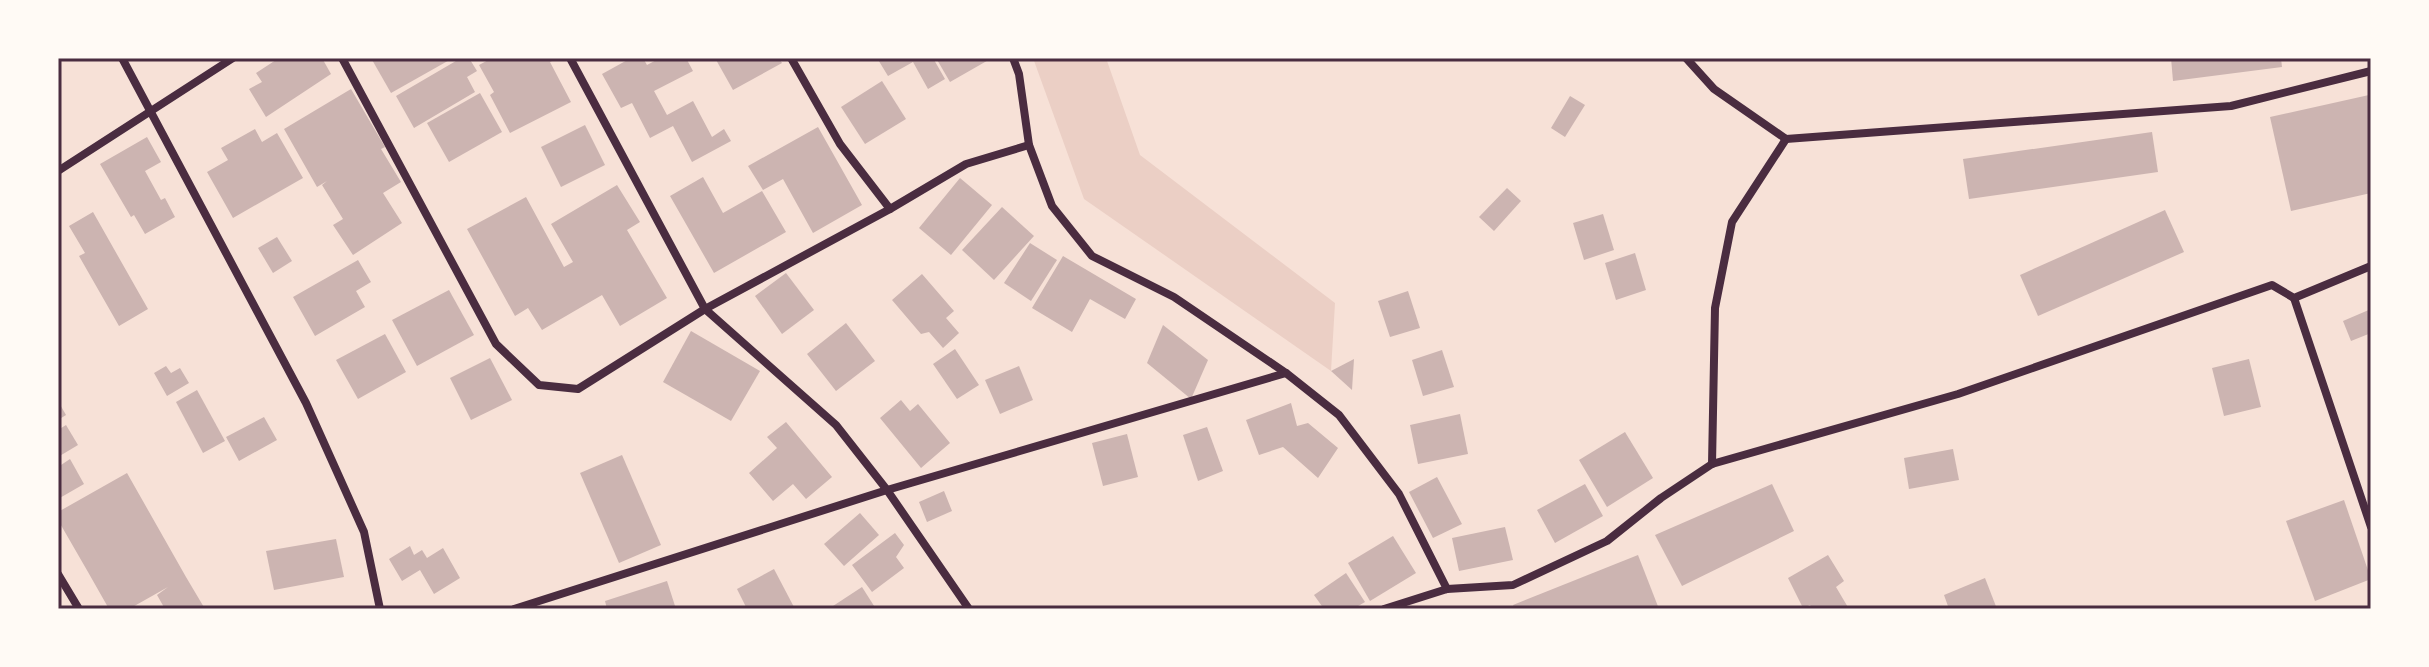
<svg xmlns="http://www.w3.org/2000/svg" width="2429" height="667" font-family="'Source Serif 4',serif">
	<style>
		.green { fill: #ebcfc5 }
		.building { fill: #ccb4b1 }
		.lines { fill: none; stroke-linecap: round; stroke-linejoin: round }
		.minor { stroke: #4a2c40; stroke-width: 8 }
		.neatline { fill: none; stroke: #4a2c40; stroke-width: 3 }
	</style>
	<rect width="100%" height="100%" fill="#f7e1d7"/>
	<polygon class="green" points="1033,58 1106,58 1140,155 1335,303 1331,371 1084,199"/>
	<g class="building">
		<polygon points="279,58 322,58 331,74 266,117 249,89 262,82 256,73"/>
		<polygon points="371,58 453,58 391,93"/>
		<polygon points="461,58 469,58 477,71 467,77 475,92 414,128 396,96"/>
		<polygon points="492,58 558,58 550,62 571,102 510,133 490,95 494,92 479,65"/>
		<polygon points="631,58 643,58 647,65 660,58 686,58 693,71 654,91 667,115 693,101 712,137 724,129 731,141 692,162 673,126 650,138 632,103 621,108 602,74"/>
		<polygon points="715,58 779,58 782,63 733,90"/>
		<polygon points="877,58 933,58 945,79 928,89 913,62 888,76"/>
		<polygon points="936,58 992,58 950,82"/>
		<polygon points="2171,58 2281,58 2282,67 2173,81"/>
		<polygon points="882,81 906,119 865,144 841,107"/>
		<polygon points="351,89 385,147 381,149 401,182 383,193 402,223 353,255 333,225 343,219 322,185 327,181 317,187 284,129"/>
		<polygon points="480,93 502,132 449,162 427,123"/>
		<polygon points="2369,95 2371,106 2371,193 2291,211 2270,117"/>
		<polygon points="1570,96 1585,105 1565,137 1551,128"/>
		<polygon points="585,125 605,165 561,187 541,147"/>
		<polygon points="818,127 862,205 813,233 783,179 763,190 748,166"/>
		<polygon points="255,129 262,142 277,133 303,178 233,218 207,172 228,160 221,148"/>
		<polygon points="2152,132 2158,172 1969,199 1963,159"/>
		<polygon points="147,137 161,162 145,171 161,200 165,198 175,217 145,234 134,215 131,217 100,164"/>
		<polygon points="703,177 723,213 762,191 786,232 714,273 670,196"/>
		<polygon points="960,178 992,205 951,255 919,228"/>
		<polygon points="617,185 640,222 627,230 667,298 620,326 602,295 542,330 528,308 515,316 467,229 526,197 564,267 573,262 551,224"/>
		<polygon points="1507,188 1521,201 1494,231 1479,217"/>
		<polygon points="1002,207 1034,236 994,280 962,250"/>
		<polygon points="2165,210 2184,252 2038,316 2020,275"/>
		<polygon points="93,212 148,309 119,326 79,256 85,253 69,226"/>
		<polygon points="1603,214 1614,250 1584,260 1573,223"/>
		<polygon points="277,237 292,261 273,273 258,248"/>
		<polygon points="1030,243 1057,260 1031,301 1004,283"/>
		<polygon points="1635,253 1646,290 1616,300 1605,263"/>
		<polygon points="1063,256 1136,299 1125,319 1090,299 1072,332 1032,308"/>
		<polygon points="358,260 371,282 356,291 365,307 315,336 293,297"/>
		<polygon points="786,273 814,310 782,334 755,296"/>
		<polygon points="922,274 954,311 946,318 959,333 943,348 929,332 921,334 892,300"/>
		<polygon points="449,290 474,335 417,366 392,320"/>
		<polygon points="1408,291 1420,328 1390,337 1378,301"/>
		<polygon points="2371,309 2371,333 2351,341 2343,321"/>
		<polygon points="846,323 875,361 836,391 807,354"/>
		<polygon points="1163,325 1208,360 1191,399 1147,363"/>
		<polygon points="691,331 760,371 731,421 663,382"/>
		<polygon points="385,334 406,372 358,399 336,360"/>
		<polygon points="955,349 979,385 957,399 933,364"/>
		<polygon points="1442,350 1454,387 1423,396 1412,360"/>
		<polygon points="490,358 512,400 471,420 450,378"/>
		<polygon points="1354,359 1352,390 1331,371"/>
		<polygon points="2249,359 2261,407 2224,416 2212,368"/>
		<polygon points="166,366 171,373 180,368 189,383 167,396 154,373"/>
		<polygon points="1019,366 1033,400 1000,414 985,380"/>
		<polygon points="197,390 225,441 203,453 176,402"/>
		<polygon points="901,400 910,411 918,404 950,443 921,468 880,418"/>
		<polygon points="58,401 66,415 58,420"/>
		<polygon points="1291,403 1297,426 1308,423 1338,448 1318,478 1283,447 1259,455 1246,420"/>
		<polygon points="1460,414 1468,454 1418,464 1410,425"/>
		<polygon points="264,417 277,440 239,461 226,437"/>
		<polygon points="786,422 832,477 806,499 793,484 773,501 749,473 777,448 767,437"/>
		<polygon points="66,425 78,445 58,457 58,430"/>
		<polygon points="1207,427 1223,471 1198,481 1183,435"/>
		<polygon points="1625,432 1653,478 1607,507 1579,460"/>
		<polygon points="1127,434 1138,477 1103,486 1092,443"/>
		<polygon points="1953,449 1959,480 1909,489 1904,458"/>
		<polygon points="622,455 661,545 619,563 580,473"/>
		<polygon points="70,459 84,484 58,499 58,467"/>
		<polygon points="127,473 186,577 205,609 165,609 157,595 168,587 129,609 109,609 88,572 58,520 58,512"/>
		<polygon points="1437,477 1462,524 1433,538 1409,492"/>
		<polygon points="1585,484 1603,516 1555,543 1537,510"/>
		<polygon points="1772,484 1794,531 1682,586 1655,535"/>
		<polygon points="944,491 952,511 927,522 919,502"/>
		<polygon points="2344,500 2371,579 2315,601 2286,521"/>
		<polygon points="860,513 879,535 844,566 824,544"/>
		<polygon points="1505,527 1513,560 1459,571 1452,538"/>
		<polygon points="895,533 904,545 896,557 904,568 872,592 852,565"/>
		<polygon points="1393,536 1416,573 1370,601 1348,563"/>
		<polygon points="336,539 344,577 274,590 266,551"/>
		<polygon points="410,546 414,555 422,550 427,558 443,548 460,578 434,594 420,570 402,581 389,559"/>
		<polygon points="1638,555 1659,609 1515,609 1513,605"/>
		<polygon points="1828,555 1844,581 1836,587 1849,609 1813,609 1810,605 1803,608 1788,578"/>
		<polygon points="774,569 795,609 747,609 737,589"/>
		<polygon points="1346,573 1365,602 1353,609 1324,609 1314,595"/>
		<polygon points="1985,578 1997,609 1949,609 1944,595"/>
		<polygon points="667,581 676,609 607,609 605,601"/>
		<polygon points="862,587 876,609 835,609 833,606"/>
	</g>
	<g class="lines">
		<g class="minor">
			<polyline points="122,58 306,403 364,532 380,609"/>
			<polyline points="342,58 496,344 539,385 578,389 705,309 890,209 966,164 1029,145"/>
			<polyline points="570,58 705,309 836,425 887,490 969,609"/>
			<polyline points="791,58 840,144 890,209"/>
			<polyline points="1013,58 1019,74 1029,145 1052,206 1092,256 1174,297 1286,373 1339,415 1399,494 1447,589"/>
			<polyline points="1686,58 1714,89 1786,139 2231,106 2371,71"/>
			<polyline points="58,171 233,58"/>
			<polyline points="2294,298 2371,527"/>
			<polyline points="1712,464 1715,308 1732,222 1786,139"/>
			<polyline points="58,574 79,609"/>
			<polyline points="514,609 887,490 1286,373"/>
			<polyline points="1384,609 1447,589 1513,585 1607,541 1661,498 1712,464 1958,394 2272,285 2294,298 2371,266"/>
		</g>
	</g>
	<rect width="2429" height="667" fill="none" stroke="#fffaf5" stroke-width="120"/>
	<rect x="60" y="60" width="2309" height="547" class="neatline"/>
</svg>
